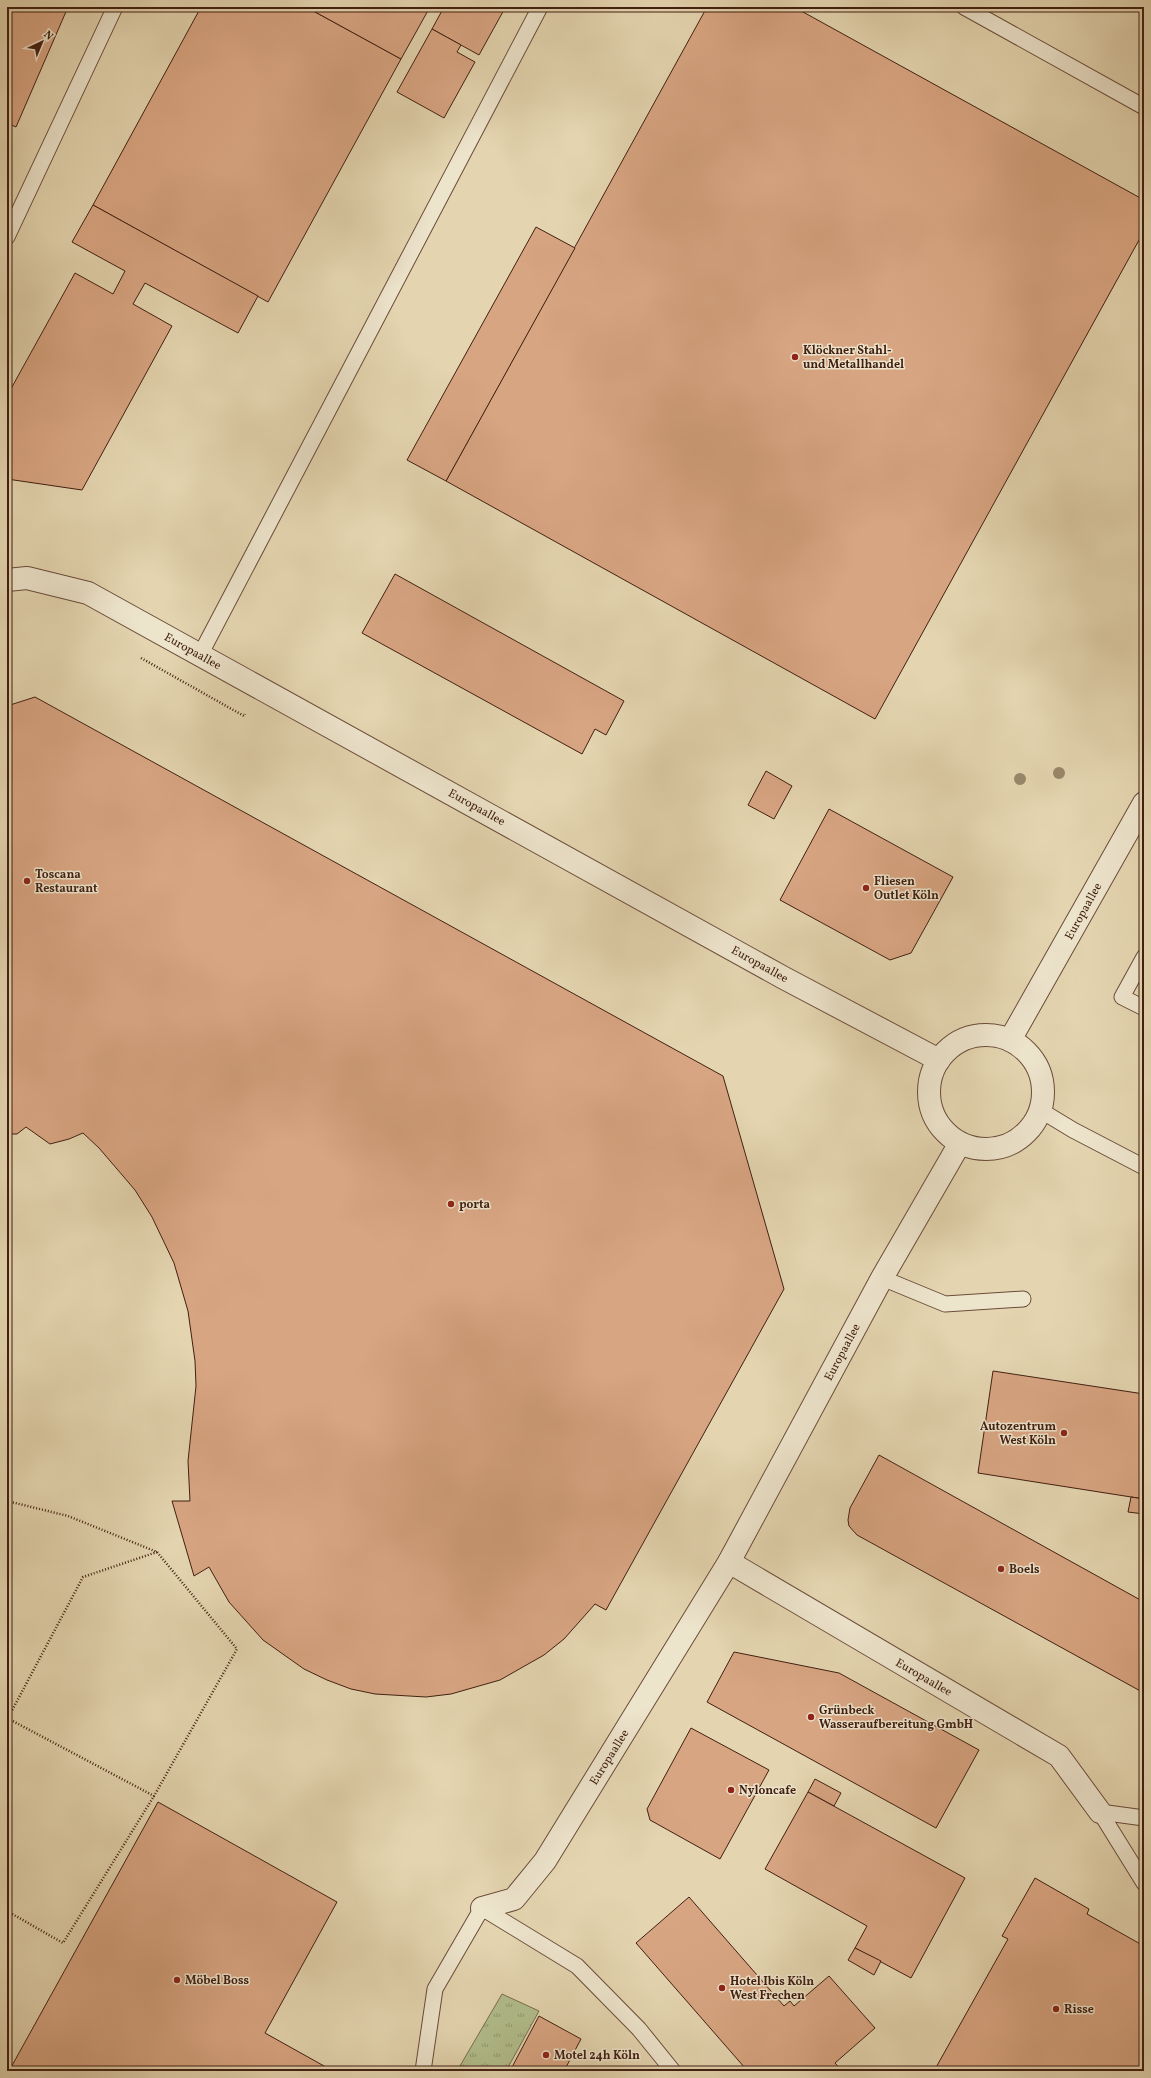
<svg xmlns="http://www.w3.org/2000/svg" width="1151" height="2078" font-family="Vollkorn,serif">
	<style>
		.grass { fill: url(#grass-tufts); stroke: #7a6e4f }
		.building { fill: #d8a582; stroke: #411f11 }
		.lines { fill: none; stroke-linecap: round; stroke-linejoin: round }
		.lane-casing { stroke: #6a4c39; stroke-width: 17 }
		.street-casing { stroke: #6a4c39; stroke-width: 24 }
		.path { stroke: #411f11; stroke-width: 2.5; stroke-dasharray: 1 2; stroke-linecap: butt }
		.lane { stroke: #ede4cc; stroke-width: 15 }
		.street { stroke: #ede4cc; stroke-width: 22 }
		.tree { fill: #9a876a }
		.poi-dot { fill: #8f2418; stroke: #ede4cc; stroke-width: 1.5 }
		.labels { text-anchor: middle; stroke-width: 3; stroke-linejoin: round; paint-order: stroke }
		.poi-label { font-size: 12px; font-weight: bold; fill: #411f11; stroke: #ede4cc; text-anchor: start }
		.street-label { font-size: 12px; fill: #411f11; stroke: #ede4cc }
	</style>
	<defs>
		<pattern id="grass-tufts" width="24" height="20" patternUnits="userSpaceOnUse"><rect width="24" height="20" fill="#b2be8d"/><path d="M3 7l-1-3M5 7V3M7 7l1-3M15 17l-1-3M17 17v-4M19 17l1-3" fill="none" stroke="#929a72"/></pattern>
	</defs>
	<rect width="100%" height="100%" fill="#e4d5b0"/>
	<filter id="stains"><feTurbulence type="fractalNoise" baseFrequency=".005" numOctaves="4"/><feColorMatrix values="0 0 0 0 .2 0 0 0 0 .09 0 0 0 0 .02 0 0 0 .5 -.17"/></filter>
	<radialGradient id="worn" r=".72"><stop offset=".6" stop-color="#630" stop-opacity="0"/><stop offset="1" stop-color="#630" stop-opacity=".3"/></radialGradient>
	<polygon class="grass" points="502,1994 539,2011 506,2071 457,2071"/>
	<g class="building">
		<polygon points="7,7 68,7 16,127 7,123"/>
		<polygon points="201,7 306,7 401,59 268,302 93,205"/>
		<polygon points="306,7 430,7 401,59"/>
		<polygon points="444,7 503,7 505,8 479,55 432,29"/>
		<polygon points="707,7 794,7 1144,200 1144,231 875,719 446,481"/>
		<polygon points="432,29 461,45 457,52 475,62 444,118 397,92"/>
		<polygon points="93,205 258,296 238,333 145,283 133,304 172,326 82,490 7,479 7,396 75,273 113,294 125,271 72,242"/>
		<polygon points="536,227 575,248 446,481 407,460"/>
		<polygon points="395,574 624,701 606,735 595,729 582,754 362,633"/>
		<polygon points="35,697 723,1076 784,1289 606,1610 595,1604 564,1639 544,1655 500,1680 451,1694 426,1697 375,1694 351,1689 327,1680 304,1669 263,1640 229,1602 209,1567 194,1576 172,1501 190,1501 188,1461 196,1386 195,1361 188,1311 174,1263 152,1217 135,1190 99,1148 83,1133 69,1139 50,1144 26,1127 17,1134 7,1134 7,706"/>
		<polygon points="766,771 792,786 774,819 748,805"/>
		<polygon points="829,809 953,877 911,953 890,960 780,900"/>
		<polygon points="993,1371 1144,1394 1144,1499 978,1473"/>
		<polygon points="879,1455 1144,1602 1144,1693 857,1535 849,1526 848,1520 850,1508"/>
		<polygon points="1131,1497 1144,1499 1144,1514 1128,1512"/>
		<polygon points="734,1652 839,1673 979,1750 936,1828 707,1702"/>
		<polygon points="691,1728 769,1770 720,1859 650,1820 647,1809"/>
		<polygon points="815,1779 841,1793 834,1806 808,1792"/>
		<polygon points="808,1792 965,1878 911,1978 855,1948 867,1926 765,1869"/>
		<polygon points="158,1802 337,1902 265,2033 333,2071 9,2071"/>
		<polygon points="1035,1878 1089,1909 1087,1914 1144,1946 1144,2071 934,2071 1008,1939 1002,1936"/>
		<polygon points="689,1897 784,2006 790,2001 794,2006 829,1976 875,2028 835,2063 842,2071 742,2071 745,2068 636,1943"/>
		<polygon points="855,1948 881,1961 874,1975 848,1960"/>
		<polygon points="539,2016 581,2039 564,2071 510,2071"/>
	</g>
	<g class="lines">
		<defs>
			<g id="lane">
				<polyline points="964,7 1144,107"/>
				<polyline points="7,237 115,7"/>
				<polyline points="200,655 540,7"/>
				<polyline points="1144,957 1122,997 1144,1008"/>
				<polyline points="1040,1110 1073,1130 1144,1167"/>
				<polyline points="882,1278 945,1304 1023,1299"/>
				<polyline points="1100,1812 1144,1883"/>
				<polyline points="1100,1812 1144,1818"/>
				<polyline points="423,2071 435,1989 482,1908 577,1966 639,2029 673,2071"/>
			</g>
			<g id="street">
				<polyline points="7,580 27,578 88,593 784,978 939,1060"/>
				<circle cx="986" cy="1092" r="57"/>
				<polyline points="1010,1040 1144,803"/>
				<polyline points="729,1562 1059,1756 1100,1812"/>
				<polyline points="482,1908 514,1899 545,1861 729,1562 882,1278 960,1143"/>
			</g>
		</defs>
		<use href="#lane" class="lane-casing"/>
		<use href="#street" class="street-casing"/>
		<g class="path">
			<polyline points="141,658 244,716 245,714"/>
			<polyline points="7,1501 68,1516 157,1552 237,1649 154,1796 7,1718"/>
			<polyline points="8,1718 83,1577 157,1552"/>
			<polyline points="7,1911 63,1943 154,1796"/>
		</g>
		<use href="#lane" class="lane"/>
		<use href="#street" class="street"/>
	</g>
	<g class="tree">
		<circle cx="1059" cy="773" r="6"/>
		<circle cx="1020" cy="779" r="6"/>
	</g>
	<g class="poi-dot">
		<circle cx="795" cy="357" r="4"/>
		<circle cx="27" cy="881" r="4"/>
		<circle cx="866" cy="888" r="4"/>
		<circle cx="451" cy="1204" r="4"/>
		<circle cx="1064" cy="1433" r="4"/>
		<circle cx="1001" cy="1569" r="4"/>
		<circle cx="811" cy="1717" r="4"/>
		<circle cx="731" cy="1790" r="4"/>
		<circle cx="177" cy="1980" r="4"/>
		<circle cx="722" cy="1988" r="4"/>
		<circle cx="1056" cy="2009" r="4"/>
		<circle cx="546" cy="2055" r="4"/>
	</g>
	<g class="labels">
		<g class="poi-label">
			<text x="803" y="354">Klöckner Stahl-<tspan x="803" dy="14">und Metallhandel</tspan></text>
			<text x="35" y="878">Toscana<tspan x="35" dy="14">Restaurant</tspan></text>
			<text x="874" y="885">Fliesen<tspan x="874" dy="14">Outlet Köln</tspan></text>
			<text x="459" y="1208">porta</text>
			<text x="1056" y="1430" text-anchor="end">Autozentrum<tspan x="1056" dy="14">West Köln</tspan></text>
			<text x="1009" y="1573">Boels</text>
			<text x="819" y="1714">Grünbeck<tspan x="819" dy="14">Wasseraufbereitung GmbH</tspan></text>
			<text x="739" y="1794">Nyloncafe</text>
			<text x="185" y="1984">Möbel Boss</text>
			<text x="730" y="1985">Hotel Ibis Köln<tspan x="730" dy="14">West Frechen</tspan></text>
			<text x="1064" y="2013">Risse</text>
			<text x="554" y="2059">Motel 24h Köln</text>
		</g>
		<g class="street-label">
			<text transform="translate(193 651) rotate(29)" y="4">Europaallee</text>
			<text transform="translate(477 807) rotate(29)" y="4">Europaallee</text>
			<text transform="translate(1083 911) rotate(-61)" y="4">Europaallee</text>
			<text transform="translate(760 964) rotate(29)" y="4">Europaallee</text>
			<text transform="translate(842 1352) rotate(-62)" y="4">Europaallee</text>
			<text transform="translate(924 1677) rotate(30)" y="4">Europaallee</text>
			<text transform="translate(609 1757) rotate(-58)" y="4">Europaallee</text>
		</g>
	</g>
	<rect width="1151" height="2078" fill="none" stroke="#e4d5b0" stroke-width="24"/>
	<rect x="8" y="8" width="1135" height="2062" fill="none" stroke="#411f11" stroke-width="2"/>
	<rect x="12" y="12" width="1127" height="2054" fill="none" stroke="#411f11"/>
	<g transform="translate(42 42) rotate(44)" stroke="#ede4cc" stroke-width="3" paint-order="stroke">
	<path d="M0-3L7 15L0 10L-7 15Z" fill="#411f11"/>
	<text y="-6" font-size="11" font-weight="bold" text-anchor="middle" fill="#411f11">N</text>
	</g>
	<rect width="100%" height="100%" filter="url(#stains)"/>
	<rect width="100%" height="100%" fill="url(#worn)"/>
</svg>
